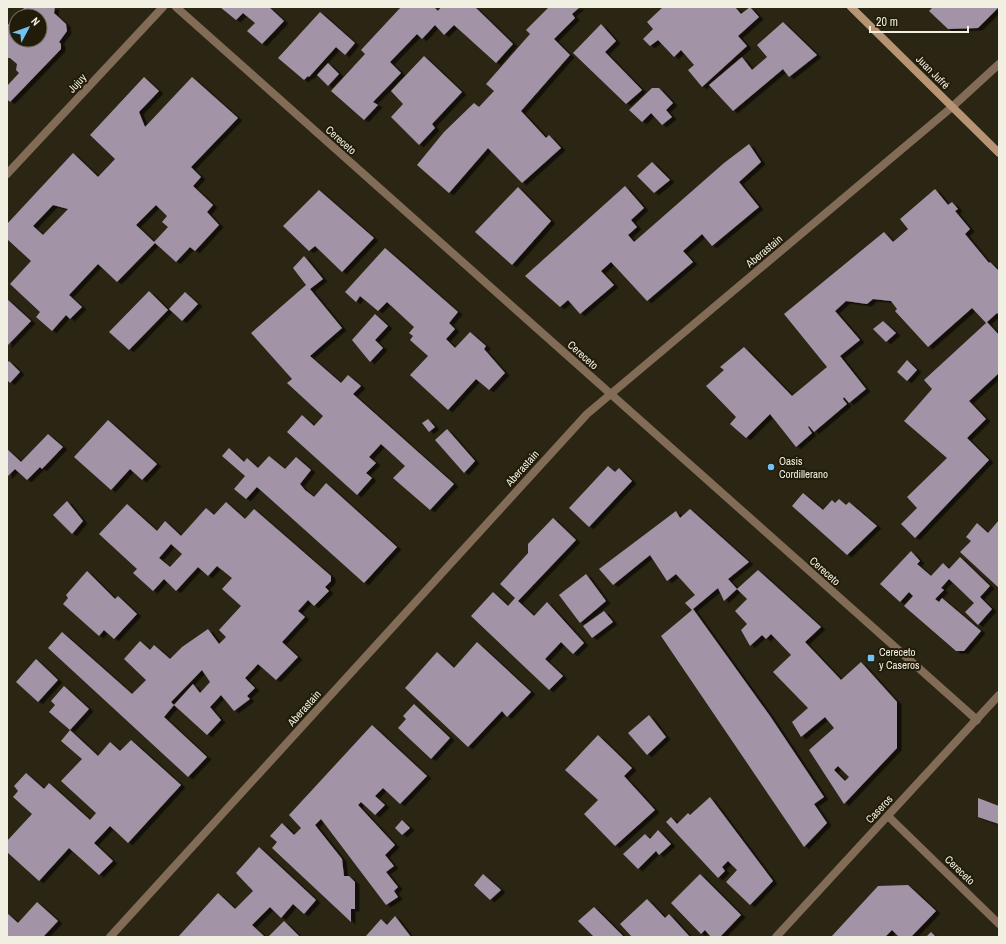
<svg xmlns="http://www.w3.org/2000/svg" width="1006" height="944" font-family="'Archivo Narrow',sans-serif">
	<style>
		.building { fill: #a293a6; fill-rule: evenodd; filter: url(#shadow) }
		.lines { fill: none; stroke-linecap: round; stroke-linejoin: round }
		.street { stroke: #826c58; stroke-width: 8 }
		.secondary { stroke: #b79474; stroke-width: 8 }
		.poi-dot { fill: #70c1f4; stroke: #211c09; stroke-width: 1.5 }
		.labels { text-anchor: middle; stroke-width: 4; stroke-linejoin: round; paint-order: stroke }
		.street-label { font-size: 11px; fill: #f1eee2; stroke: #211c09 }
		.poi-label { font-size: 11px; fill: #f1eee2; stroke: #211c09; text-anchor: start }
	</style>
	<defs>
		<filter id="shadow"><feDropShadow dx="4.5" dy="2.5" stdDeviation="0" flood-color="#0009"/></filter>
	</defs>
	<rect width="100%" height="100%" fill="#2b2613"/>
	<g class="building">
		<polygon points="25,7 55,7 54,13 66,24 67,31 59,42 61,44 61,49 10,102 7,99 7,86 19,73 16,70 17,64 10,58 7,58 7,26 16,16 16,40 40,40 40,16 16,16"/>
		<polygon points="220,7 269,7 284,21 262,44 247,31 255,23 243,13 236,20"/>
		<polygon points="401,7 434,7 438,11 441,7 475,7 513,44 496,63 454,25 444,35 435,25 422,39 417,34 390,62 401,73 373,102 378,105 364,120 331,91 365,54 361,50"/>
		<polygon points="549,7 580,7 572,14 575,18 554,39 570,55 521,111 546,138 549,135 561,148 522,183 488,148 449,193 417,165 444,132 474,103 479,107 494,91 486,84 530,34 526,30"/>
		<polygon points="663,7 735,7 741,14 750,7 759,17 738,36 747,46 702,87 688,70 694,65 681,50 674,57 658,40 650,46 643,39 653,29 647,22"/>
		<polygon points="933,7 999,7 978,28 948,29 929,11"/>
		<polygon points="320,12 355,43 345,55 336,47 309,77 308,76 304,80 278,58"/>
		<polygon points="783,22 817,55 789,77 783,69 733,111 709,85 742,57 752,70 767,57 757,45"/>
		<polygon points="601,24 616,41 605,52 642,90 626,104 573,53"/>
		<polygon points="424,56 462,92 432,124 435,128 419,145 391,117 403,104 391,91"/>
		<polygon points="328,63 339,74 328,86 317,75"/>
		<path d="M 144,77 L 159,91 L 139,112 L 145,127 L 192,77 L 238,118 L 191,167 L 201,177 L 193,186 L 213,205 L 207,212 L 219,225 L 195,251 L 190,247 L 176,262 L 155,243 L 117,282 L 98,264 L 69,295 L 82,307 L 70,319 L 66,315 L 52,331 L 36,317 L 40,312 L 10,284 L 31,261 L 7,239 L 7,224 L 73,153 L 98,177 L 115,159 L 90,135 ZM 53,205 L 68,209 L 43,235 L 33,226 ZM 156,205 L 167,216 L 162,222 L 168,227 L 154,242 L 136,225 Z"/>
		<polygon points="652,88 659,88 673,103 666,110 672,117 662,125 651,113 642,122 629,110"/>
		<polygon points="749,144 761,162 739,182 759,207 712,246 702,234 683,251 693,262 647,301 611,262 601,271 614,285 580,314 568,300 560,307 525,276 625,186 644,208 631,220 637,227 628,235 634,242 724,163"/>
		<polygon points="652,162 670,180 654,193 637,176"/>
		<polygon points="518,187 551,221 512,265 475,232"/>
		<polygon points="935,189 948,205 952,202 958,209 955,211 970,229 965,234 989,263 990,262 999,271 999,315 997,313 987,322 999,335 999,373 969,401 986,419 967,438 989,460 915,538 901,524 917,508 907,497 947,458 904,421 932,389 924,380 986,323 972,308 928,347 895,311 897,309 891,301 873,299 867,304 846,301 835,311 860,340 840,356 866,389 849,403 844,397 843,399 847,404 814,432 809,426 808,427 812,433 796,447 770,414 746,438 730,424 736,417 706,386 724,370 720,367 744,347 792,396 827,367 784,314 884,232 893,242 908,229 900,219"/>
		<polygon points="319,190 374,238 342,272 315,246 309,251 283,226"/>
		<polygon points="385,248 458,312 449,323 455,329 446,339 455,348 470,332 486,346 484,349 505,373 489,390 476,379 448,410 410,375 428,356 410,340 413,336 409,333 414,327 387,302 378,311 360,296 356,302 345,292"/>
		<polygon points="304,256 323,279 310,289 342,328 310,356 341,383 348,375 361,386 353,394 454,484 430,510 393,478 405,466 381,444 369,457 376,463 366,473 372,478 357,495 287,432 302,415 314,426 323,416 287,383 292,379 251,333 306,285 293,268"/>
		<polygon points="149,291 168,310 129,350 109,332"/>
		<polygon points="185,292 198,304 182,321 169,309"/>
		<polygon points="7,299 31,321 7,346"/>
		<polygon points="375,314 388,326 375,340 383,348 370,362 352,340"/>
		<polygon points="883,321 896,333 886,342 873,329"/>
		<polygon points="907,360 917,370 907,381 897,372"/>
		<polygon points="9,361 20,372 10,383 7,380 7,363"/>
		<polygon points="428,419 435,427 429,432 422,423"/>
		<polygon points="108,420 157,464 142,480 130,469 111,490 74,457"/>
		<polygon points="447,429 475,461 464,473 435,440"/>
		<polygon points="48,434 63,447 42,469 40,467 27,480 15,469 7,477 7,449 21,462"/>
		<polygon points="229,448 244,462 247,458 258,468 269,456 285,469 296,457 311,470 300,484 305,490 314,497 326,483 397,547 364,583 257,487 246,499 234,489 245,476 222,456"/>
		<polygon points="608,466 615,472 619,468 632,481 589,527 569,508"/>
		<polygon points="803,493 823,510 832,500 835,503 839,499 846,505 849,502 877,526 847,555 792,506"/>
		<polygon points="67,501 83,521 72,534 53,515"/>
		<path d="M 226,502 L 245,519 L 254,509 L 331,576 L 331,581 L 325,587 L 329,591 L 314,606 L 308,600 L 298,611 L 305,617 L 282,642 L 298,657 L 276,680 L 258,664 L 245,678 L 255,688 L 247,696 L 250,699 L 234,711 L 221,695 L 210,707 L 221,720 L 207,735 L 174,705 L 164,717 L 207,757 L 188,777 L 48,648 L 62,632 L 132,694 L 146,680 L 124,659 L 140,641 L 150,650 L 154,645 L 170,659 L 182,647 L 208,629 L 219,644 L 226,637 L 219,630 L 241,606 L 222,589 L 232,578 L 217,566 L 208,576 L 198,567 L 176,591 L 164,579 L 153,591 L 133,573 L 137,569 L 99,534 L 127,504 L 157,531 L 165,521 L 181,536 L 206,508 L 214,515 ZM 171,544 L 182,554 L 170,567 L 159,558 ZM 202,670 L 210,682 L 200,693 L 193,684 L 174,705 L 171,702 Z"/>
		<polygon points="690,509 749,562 728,579 737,589 724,601 718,588 693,609 770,716 824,797 814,804 827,823 804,847 661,636 692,610 685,603 695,595 676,574 667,581 650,555 613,585 599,569 676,511 680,518"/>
		<polygon points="553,518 576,540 518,601 534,616 547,602 584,643 573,654 561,642 545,659 563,676 549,690 471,616 493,592 508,606 515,598 500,584 528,553 528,544"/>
		<polygon points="999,520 999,588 960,552 971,541 966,537 977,523 988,533"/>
		<polygon points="911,551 920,561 917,564 931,576 943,563 949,569 960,557 990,586 980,597 992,609 978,625 965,612 974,603 949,579 941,588 944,590 935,599 939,602 942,598 981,631 964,651 956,651 904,606 913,596 909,592 900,602 880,584"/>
		<path d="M 758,570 L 821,627 L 805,642 L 841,680 L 861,662 L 897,702 L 897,748 L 844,804 L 809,750 L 834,728 L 825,717 L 801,737 L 792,722 L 808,708 L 773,672 L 791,655 L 771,634 L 766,639 L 762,635 L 750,646 L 741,630 L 747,624 L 735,611 L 747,599 L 737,589 ZM 838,766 L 849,777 L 845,781 L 834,770 Z"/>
		<polygon points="87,571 115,599 118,596 137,614 114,639 104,630 99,636 63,604 68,598 66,595"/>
		<polygon points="586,574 606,601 580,623 559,595"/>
		<polygon points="604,611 613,622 592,638 583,626"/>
		<polygon points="477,642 531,692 507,717 502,711 468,747 405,688 437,652 454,668"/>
		<polygon points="36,659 58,680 38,702 16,682"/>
		<polygon points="64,686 89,709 70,730 49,712 55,705 51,701"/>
		<polygon points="414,704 450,738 431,759 398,728 406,719 403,716"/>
		<polygon points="649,715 666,737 647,755 628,733"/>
		<polygon points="372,725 427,776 400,804 383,788 375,796 385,805 375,815 361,802 358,805 395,845 385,855 394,866 386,872 398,887 394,891 398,897 386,905 321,819 315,825 342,859 344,876 349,876 355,882 355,909 351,909 351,922 272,848 277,842 270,836 282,823 294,835 301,828 289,815"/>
		<polygon points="70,730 98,756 110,742 120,751 131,740 181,785 128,843 110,826 94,843 113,861 99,875 69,848 39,881 7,852 7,841 32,814 13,797 18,791 14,786 26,773 44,789 49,783 90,820 96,813 61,781 82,759 61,741"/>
		<polygon points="598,735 632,768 624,776 655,810 615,846 584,814 598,800 565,770"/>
		<polygon points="710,797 773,881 750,905 726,882 737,870 728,861 722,867 725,871 718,878 666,822 671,817 677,824 688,813 690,815"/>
		<polygon points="978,798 999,806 999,824 978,817"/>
		<polygon points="402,820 410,828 402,835 395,828"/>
		<polygon points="658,830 671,844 659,855 656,851 638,869 623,854 645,834 650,839"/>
		<polygon points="259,847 316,900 304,914 293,904 281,918 270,907 252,925 265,937 178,937 218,893 235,909 253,891 236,873"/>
		<polygon points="483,874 501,890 490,900 474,885"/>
		<polygon points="700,874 741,915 720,937 711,937 705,930 701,934 671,903"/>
		<polygon points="908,885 936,911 911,937 899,937 892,930 885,937 831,937 878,886"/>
		<polygon points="647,899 665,918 669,914 690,937 632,937 620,924"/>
		<polygon points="37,902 58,921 43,937 7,937 7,913 18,923"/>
		<polygon points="594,907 624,937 594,937 578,921"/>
		<polygon points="395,916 411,937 366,936 381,919 387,925"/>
		<polygon points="284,921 300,937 269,936"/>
		<polygon points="931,932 936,937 926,937"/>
	</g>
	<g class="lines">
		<g class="street">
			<polyline points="176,7 977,720"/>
			<polyline points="7,174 163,7"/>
			<polyline points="888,816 999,924"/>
			<polyline points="110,937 587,414 952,107 999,64"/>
			<polyline points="776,937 999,695"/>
		</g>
		<polyline class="secondary" points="851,7 999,153"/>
	</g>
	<g class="poi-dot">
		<circle cx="771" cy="467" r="4"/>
		<rect x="867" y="654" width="8" height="8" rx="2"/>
	</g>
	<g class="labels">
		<g class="street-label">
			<text transform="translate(933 72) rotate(45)" y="4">Juan Jufré</text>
			<text transform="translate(77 83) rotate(-47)" y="4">Jujuy</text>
			<text transform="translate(341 140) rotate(42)" y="4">Cereceto</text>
			<text transform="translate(764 251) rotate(-40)" y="4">Aberastain</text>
			<text transform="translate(583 355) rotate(42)" y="4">Cereceto</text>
			<text transform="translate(522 468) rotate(-48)" y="4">Aberastain</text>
			<text transform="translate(825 571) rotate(42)" y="4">Cereceto</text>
			<text transform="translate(304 708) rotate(-48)" y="4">Aberastain</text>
			<text transform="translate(879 809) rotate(-47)" y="4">Caseros</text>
			<text transform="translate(960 870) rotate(44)" y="4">Cereceto</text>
		</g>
		<g class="poi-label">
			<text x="779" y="465">Oasis<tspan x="779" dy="13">Cordillerano</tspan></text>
			<text x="879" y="656">Cereceto<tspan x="879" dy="13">y Caseros</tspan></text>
		</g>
	</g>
	<rect width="1006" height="944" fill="none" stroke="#f1eee2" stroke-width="16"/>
	<g transform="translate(28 28) rotate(49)"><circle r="19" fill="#211c09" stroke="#747060"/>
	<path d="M0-3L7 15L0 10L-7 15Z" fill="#70c1f4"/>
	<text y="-6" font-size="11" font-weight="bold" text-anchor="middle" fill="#f1eee2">N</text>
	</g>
	<path d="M870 26v6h98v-6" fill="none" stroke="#f1eee2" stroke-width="2"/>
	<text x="876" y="26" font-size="12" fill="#f1eee2" stroke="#211c09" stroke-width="3" paint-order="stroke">20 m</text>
</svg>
